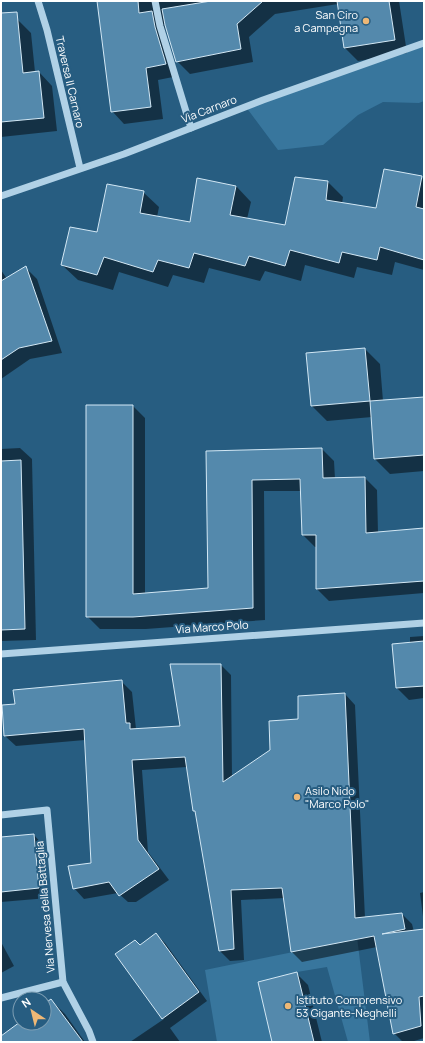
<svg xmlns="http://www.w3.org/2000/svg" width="425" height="1043" font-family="Manrope,sans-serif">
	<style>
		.green { fill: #38769d }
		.shadow { fill: #0007 }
		.building { fill: #5489ac; stroke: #d3e8f5 }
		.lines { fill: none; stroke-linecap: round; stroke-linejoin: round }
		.minor { stroke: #b0d1e6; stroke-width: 7 }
		.poi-dot { fill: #eeb876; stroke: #275d81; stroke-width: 1.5 }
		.labels { text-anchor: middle; stroke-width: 4; stroke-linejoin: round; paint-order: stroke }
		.poi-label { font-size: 11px; fill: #fff; stroke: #275d81; text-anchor: start }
		.street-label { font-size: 11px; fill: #fff; stroke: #275d81 }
	</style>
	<rect width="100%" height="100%" fill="#275d81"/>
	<g class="green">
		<polygon points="424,43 424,101 419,103 383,102 358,115 323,145 278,150 246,107"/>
		<polygon points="357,937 370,1042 348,1042 327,967 297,972 258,982 272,1042 217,1042 205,970 342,942"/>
	</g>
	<g class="shadow">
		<polygon points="98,1 399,1 407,53 358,61 345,48 338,4 275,14 249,37 253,62 190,74 177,61 166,24 164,24 167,41 178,76 158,80 163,119 124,124 112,111"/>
		<polygon points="17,19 31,33 35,72 39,72 52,86 57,131 1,137 1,21"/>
		<polygon points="421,177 424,180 424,270 395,262 392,275 357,267 354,278 305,265 301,281 265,271 260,281 209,268 204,283 173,275 168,287 119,272 113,290 78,280 62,265 143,192 159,207 157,217 191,223 198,179 236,186 251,202 247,219 286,227 328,182 343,197 342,204 377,209"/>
		<polygon points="26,268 37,279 62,353 30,359 1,379 1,270 7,279"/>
		<polygon points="365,349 380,364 383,401 424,398 424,471 390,474 375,459 372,417 327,421 312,406"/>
		<polygon points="133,406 145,418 145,594 209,589 207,452 322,449 334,461 335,479 365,478 377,490 378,533 424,529 424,593 329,601 317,589 317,547 315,547 303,535 301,491 264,491 265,620 146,629 100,629 87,616"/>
		<polygon points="20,448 32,459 36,640 1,641 1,449"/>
		<polygon points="424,636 424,698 409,700 397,688 410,643 410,637"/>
		<polygon points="221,665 231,675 232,777 271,751 299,720 345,694 355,705 365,918 402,914 412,924 414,932 424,930 424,1038 411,1042 403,1042 394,1033 377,947 302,962 292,952 285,898 241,900 244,960 230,961 220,951 196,813 194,810 187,767 142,770 148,852 169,880 136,902 128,902 118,893 84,899 74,888 92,863 85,740 16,746 5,736 16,704 121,681 132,692 136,729 181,727"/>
		<polygon points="34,835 43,845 48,898 1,902 1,838"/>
		<polygon points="424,892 424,924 420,893"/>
		<polygon points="156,934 165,943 207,1001 170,1028 180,1042 130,1042 164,1019 116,955 140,946"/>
		<polygon points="1,942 14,966 1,973"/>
		<polygon points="296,973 308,985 322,1042 273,1042"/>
		<polygon points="51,1000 65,1014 85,1042 1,1042 1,1037 20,1023 44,1023 44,1006"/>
	</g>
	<g class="building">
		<polygon points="97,1 138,1 139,13 152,11 155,27 166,64 146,68 151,107 111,112"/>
		<polygon points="211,1 263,1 237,24 241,49 176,62 165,25 162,9"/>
		<polygon points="337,1 389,1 395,40 344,48"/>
		<polygon points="17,12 23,73 39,71 44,118 1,122 1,13"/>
		<polygon points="384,169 422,176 416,207 424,209 424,260 380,247 377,260 342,252 339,263 290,250 285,266 249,256 245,266 194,253 189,268 158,260 153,272 104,257 97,275 61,265 70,227 97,232 107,184 144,191 140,213 190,222 197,178 236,186 230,215 285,225 295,177 328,181 326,200 376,208"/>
		<polygon points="26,266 52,341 19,348 1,360 1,281"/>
		<polygon points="365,348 370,401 311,406 306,353"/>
		<polygon points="424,397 424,455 374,459 370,401"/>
		<polygon points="86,405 133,405 133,594 208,588 206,451 322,448 323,478 365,477 366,533 424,528 424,581 316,589 316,535 302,535 300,479 252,480 253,608 133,617 86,617"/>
		<polygon points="21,460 25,629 1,630 1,461"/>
		<polygon points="424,641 424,686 396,688 392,644"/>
		<polygon points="170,664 221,664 223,782 270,750 269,721 298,719 298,696 345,693 355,918 402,913 405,929 382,934 424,929 424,996 419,997 421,1026 393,1034 374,936 291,952 282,888 231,890 234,949 219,951 195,811 193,811 185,757 132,760 138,840 159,869 119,896 109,882 73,889 68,866 91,863 84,729 4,736 2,705 15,704 13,690 122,680 126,723 130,723 130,729 180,726"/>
		<polygon points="34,834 39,888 1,892 1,837"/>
		<polygon points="156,933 199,992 162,1019 115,954 135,940 140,945"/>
		<polygon points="297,972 314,1042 272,1042 258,982"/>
		<polygon points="51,999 83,1042 1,1042 1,1036 20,1022 20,1023 44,1023 44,1004"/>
	</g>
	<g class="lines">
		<g class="minor">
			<polyline points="38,1 47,30 80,168"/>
			<polyline points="155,1 160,26 191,128"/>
			<polyline points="1,196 124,154 263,100 424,43"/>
			<polyline points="1,654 424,623"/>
			<polyline points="1,815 47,810 63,982 89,1031 93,1042"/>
			<polyline points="1,998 63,982"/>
		</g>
	</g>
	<g class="poi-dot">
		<circle cx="366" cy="21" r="4"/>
		<circle cx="297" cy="797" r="4"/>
		<circle cx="288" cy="1006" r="4"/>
	</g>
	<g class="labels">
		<g class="poi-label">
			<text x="358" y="19" text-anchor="end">San Ciro<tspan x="358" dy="13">a Campegna</tspan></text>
			<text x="305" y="795">Asilo Nido<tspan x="305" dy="13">"Marco Polo"</tspan></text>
			<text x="296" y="1004">Istituto Comprensivo<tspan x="296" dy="13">53 Gigante-Neghelli</tspan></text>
		</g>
		<g class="street-label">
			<text transform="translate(70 82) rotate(77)" y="4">Traversa II Carnaro</text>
			<text transform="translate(209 109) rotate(-21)" y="4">Via Carnaro</text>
			<text transform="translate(212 627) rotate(-4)" y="4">Via Marco Polo</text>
			<text transform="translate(45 907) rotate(-95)" y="4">Via Nervesa della Battaglia</text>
		</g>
	</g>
	<rect width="425" height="1043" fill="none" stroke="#ffffff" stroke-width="4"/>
	<g transform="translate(32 1011) rotate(325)"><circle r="19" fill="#275d81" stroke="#7d9eb3"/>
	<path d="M0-3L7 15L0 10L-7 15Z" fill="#eeb876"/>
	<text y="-6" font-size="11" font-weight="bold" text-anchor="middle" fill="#ffffff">N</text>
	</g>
</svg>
